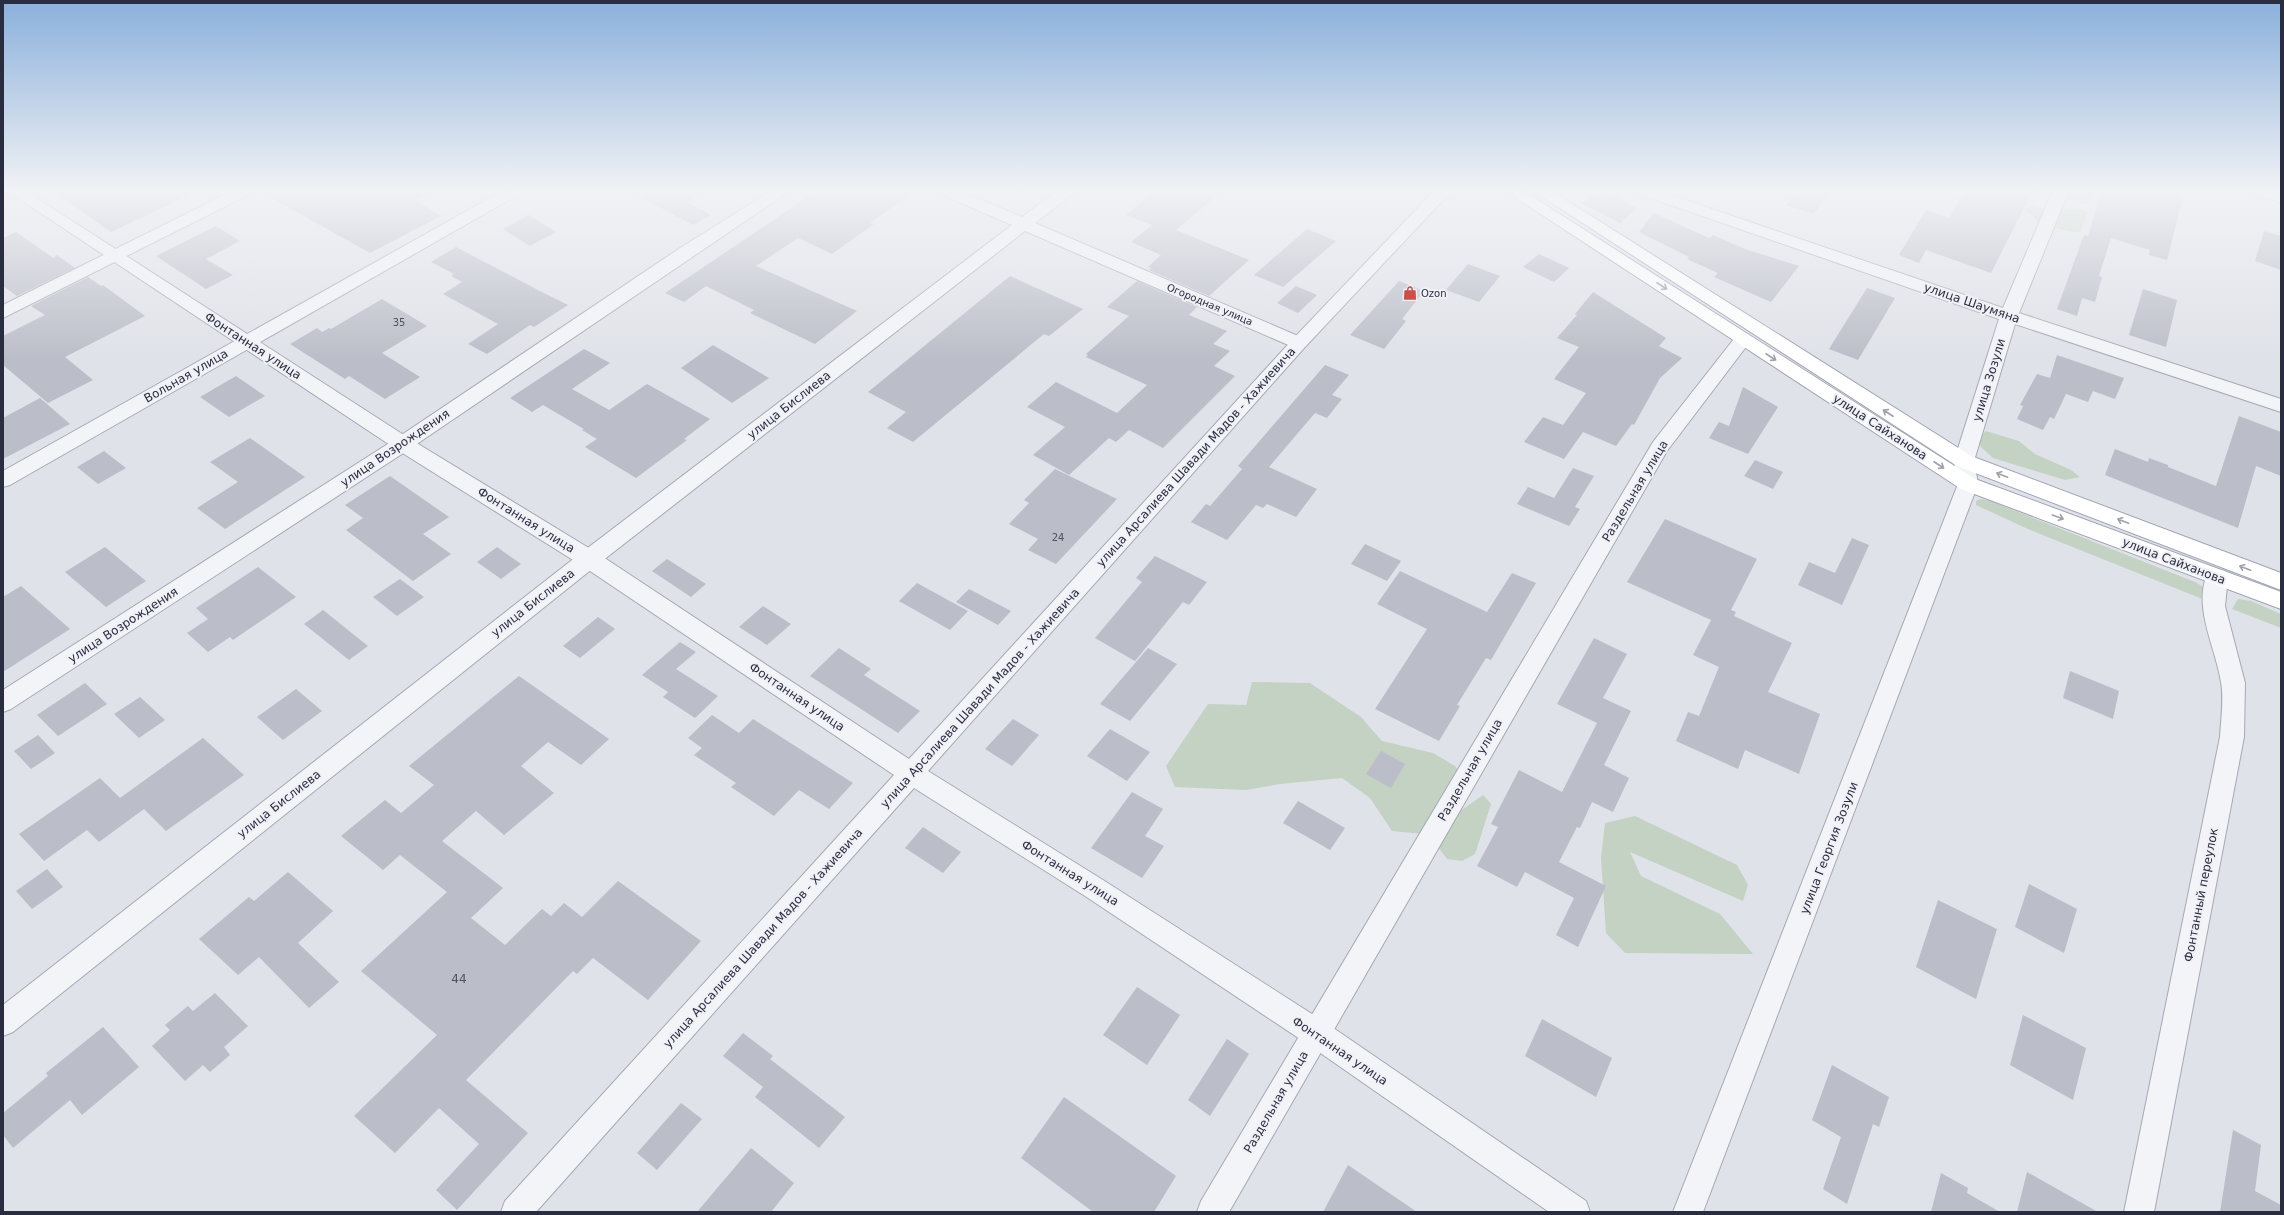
<svg xmlns="http://www.w3.org/2000/svg" width="2284" height="1215" font-family="'DejaVu Sans',sans-serif">
	<style>
		.green { fill: #c3d2c2 }
		.building { fill: #bbbdc8 }
		.lines { fill: none; stroke-linecap: round; stroke-linejoin: round }
		.minor-casing { stroke: #a6a8b3; stroke-width: 2 }
		.tertiary-casing { stroke: #a6a8b3; stroke-width: 2 }
		.primary-casing { stroke: #a0a4b4; stroke-width: 2 }
		.minor { fill: #f3f4f7; fill-rule: evenodd }
		.tertiary { fill: #f3f4f7; fill-rule: evenodd }
		.primary { fill: #fff; fill-rule: evenodd }
		.oneway { stroke: #9fa0a9 }
		.labels { text-anchor: middle; stroke-width: 4; stroke-linejoin: round; paint-order: stroke }
		.far-poi-label { font-size: 10px; fill: #2a2d40; stroke: #f0f1f6; text-anchor: start }
		.far-street-label { font-size: 10px; fill: #2a2d40; stroke: #f0f1f6 }
		.number-label { font-size: 10px; fill: #4e5162 }
		.street-label { font-size: 12px; fill: #2a2d40; stroke: #f0f1f6 }
		.near-number-label { font-size: 12px; fill: #4e5162 }
	</style>
	<rect width="100%" height="100%" fill="#e0e2e9"/>
	<g class="green">
		<polygon points="2068,190 2089,190 2091,196 2087,204 2077,204 2065,195"/>
		<path d="M 2031,205 L 2044,209 L 2077,208 L 2088,212 L 2080,232 C 2065,232 2053,226 2038,223 L 2033,216 L 2025,210 Z"/>
		<polygon points="1986,431 2019,441 2035,454 2071,470 2080,477 2065,480 1993,458 1981,447 1978,439"/>
		<path d="M 1980,499 L 1988,500 L 2195,582 C 2202,586 2208,589 2207,598 L 2200,598 L 2030,530 L 1976,505 L 1976,501 Z"/>
		<polygon points="2238,599 2251,601 2281,614 2281,628 2232,609"/>
		<polygon points="1252,682 1310,683 1361,717 1382,741 1433,753 1455,766 1460,773 1424,834 1392,831 1370,798 1342,778 1280,784 1246,790 1175,787 1166,766 1208,704 1246,705"/>
		<polygon points="1483,795 1491,804 1475,854 1462,861 1447,859 1438,847 1459,812"/>
		<polygon points="1635,816 1737,865 1748,885 1743,901 1630,852 1641,876 1720,914 1753,954 1625,953 1606,933 1601,858 1605,823"/>
	</g>
	<g class="building">
		<polygon points="51,190 199,190 111,232"/>
		<polygon points="257,190 436,190 415,200 441,216 370,253"/>
		<polygon points="627,190 707,190 687,202 711,215 693,225"/>
		<polygon points="818,190 917,190 870,223 874,224 832,254 798,238 756,266 857,311 815,344 750,313 754,310 706,286 684,302 665,293"/>
		<polygon points="1156,190 1223,190 1176,230 1249,260 1209,296 1149,270 1151,268 1148,267 1161,255 1131,242 1152,225 1126,215"/>
		<polygon points="1600,190 1637,208 1620,223 1581,203"/>
		<polygon points="1797,190 1831,190 1814,214 1786,205"/>
		<polygon points="1965,190 2033,190 1991,273 1926,250 1919,263 1899,255 1926,210 1949,218"/>
		<polygon points="2102,190 2172,190 2184,193 2167,260 2149,255 2150,250 2111,238 2099,276 2102,277 2095,302 2082,298 2077,316 2057,309 2084,235 2088,236"/>
		<polygon points="1654,213 1709,238 1713,235 1745,249 1799,266 1771,302 1714,277 1718,273 1687,259 1689,257 1639,232"/>
		<polygon points="529,215 556,232 530,246 503,229"/>
		<polygon points="216,226 240,241 206,259 233,275 206,289 156,256"/>
		<polygon points="1307,229 1336,241 1283,287 1254,275"/>
		<polygon points="2264,231 2281,236 2281,270 2255,261"/>
		<polygon points="16,232 53,258 57,255 75,268 17,296 3,286 3,238"/>
		<polygon points="456,247 540,291 568,305 534,327 530,325 487,354 468,344 498,324 443,294 462,282 451,276 454,274 431,262"/>
		<polygon points="1539,254 1569,268 1554,282 1523,267"/>
		<polygon points="1468,264 1500,276 1479,302 1446,290"/>
		<polygon points="1010,276 1083,309 1049,336 1044,334 913,442 887,428 906,412 868,392"/>
		<polygon points="88,277 101,286 103,285 145,316 65,357 93,380 48,403 3,365 3,336 45,315 31,306"/>
		<polygon points="1137,281 1197,307 1189,315 1227,331 1213,344 1230,351 1214,366 1235,376 1163,448 1129,430 1116,442 1109,438 1069,475 1033,455 1065,427 1027,407 1056,382 1117,413 1147,385 1086,357 1088,355 1086,354 1129,316 1107,307"/>
		<polygon points="1399,281 1424,291 1402,319 1406,321 1384,349 1350,335"/>
		<polygon points="1296,286 1317,295 1298,313 1277,303"/>
		<polygon points="1867,288 1895,298 1858,360 1829,349"/>
		<polygon points="2143,289 2177,300 2166,347 2129,335"/>
		<polygon points="1593,292 1666,338 1659,346 1682,358 1660,378 1634,425 1632,424 1616,446 1583,432 1564,459 1524,442 1543,417 1563,425 1586,393 1554,379 1579,347 1557,338 1577,315 1575,314"/>
		<polygon points="382,299 427,326 382,353 420,377 385,399 349,376 345,379 290,344 317,328 322,332 329,328 331,329"/>
		<polygon points="713,345 769,378 732,403 681,368"/>
		<polygon points="584,349 610,363 572,389 609,410 647,384 710,419 684,439 687,440 636,478 585,447 597,439 582,430 584,429 543,405 532,412 510,398"/>
		<polygon points="2057,355 2124,378 2115,399 2093,391 2088,402 2066,394 2054,419 2050,417 2043,430 2017,419 2023,406 2020,405 2037,374 2050,378"/>
		<polygon points="1325,365 1349,375 1332,395 1342,399 1327,418 1315,413 1269,467 1317,489 1296,517 1267,504 1263,508 1256,505 1227,540 1191,522 1206,504 1210,506 1242,469 1238,466"/>
		<polygon points="236,376 265,396 229,417 200,397"/>
		<polygon points="1743,387 1778,407 1748,454 1709,438 1719,422 1729,426"/>
		<polygon points="40,398 70,424 3,459 3,418"/>
		<polygon points="2239,416 2281,432 2281,476 2256,466 2238,528 2105,475 2115,449 2148,462 2149,458 2168,465 2168,467 2216,486"/>
		<polygon points="250,438 305,477 225,529 197,508 238,482 210,462"/>
		<polygon points="104,451 126,468 98,484 77,467"/>
		<polygon points="1755,460 1783,472 1773,489 1744,476"/>
		<polygon points="1573,468 1594,476 1575,507 1580,509 1569,526 1517,504 1528,487 1554,498"/>
		<polygon points="1055,469 1117,499 1056,564 1028,550 1038,539 1009,524 1029,503 1024,500"/>
		<polygon points="390,476 449,517 423,534 451,554 413,581 346,530 363,518 345,505"/>
		<polygon points="1665,519 1757,559 1731,610 1736,612 1734,616 1792,643 1768,692 1820,714 1799,774 1745,750 1738,769 1676,741 1688,712 1699,716 1719,667 1693,655 1711,620 1627,582"/>
		<polygon points="1852,538 1869,545 1842,605 1798,585 1809,562 1835,573"/>
		<polygon points="1365,544 1401,561 1387,581 1351,564"/>
		<polygon points="105,547 146,581 106,607 65,572"/>
		<polygon points="497,547 521,564 501,579 477,562"/>
		<polygon points="1155,556 1207,582 1189,605 1183,602 1135,661 1095,638 1142,582 1136,578"/>
		<polygon points="667,559 706,584 691,597 652,571"/>
		<polygon points="258,567 296,597 233,640 230,637 208,652 187,633 208,619 196,608"/>
		<polygon points="1400,571 1487,612 1512,573 1536,583 1491,660 1486,658 1457,705 1460,706 1439,741 1375,709 1427,629 1377,604"/>
		<polygon points="400,579 424,597 397,616 373,597"/>
		<polygon points="917,583 968,611 950,630 899,601"/>
		<polygon points="21,586 70,629 3,672 3,597"/>
		<polygon points="969,589 1011,611 998,625 956,602"/>
		<polygon points="763,606 791,624 767,645 739,627"/>
		<polygon points="323,610 368,646 349,660 304,624"/>
		<polygon points="598,617 615,629 580,658 563,646"/>
		<polygon points="1594,638 1627,654 1603,698 1631,711 1604,765 1629,778 1613,812 1592,802 1580,828 1577,827 1559,862 1606,886 1578,947 1556,935 1574,898 1525,872 1517,887 1477,866 1498,827 1491,824 1519,770 1562,792 1597,723 1557,704"/>
		<polygon points="680,642 696,652 676,669 718,696 695,718 663,697 668,692 642,675"/>
		<polygon points="839,648 871,669 864,675 920,711 898,733 810,676"/>
		<polygon points="1148,648 1177,664 1130,721 1100,704"/>
		<polygon points="2070,671 2119,691 2113,719 2063,698"/>
		<polygon points="519,676 609,739 581,765 548,742 521,766 554,793 504,835 476,811 442,841 503,888 471,918 505,945 542,909 551,916 564,903 582,917 618,881 701,941 648,1000 593,958 577,974 573,971 466,1080 528,1133 457,1210 436,1190 479,1144 439,1108 395,1153 354,1116 437,1035 361,971 447,892 400,855 383,870 341,836 385,800 401,813 434,785 409,766"/>
		<polygon points="85,683 107,704 58,736 37,715"/>
		<polygon points="296,689 322,711 283,740 257,717"/>
		<polygon points="140,697 165,720 139,738 114,714"/>
		<polygon points="712,715 739,733 753,719 853,783 829,809 799,790 774,816 731,787 736,783 694,755 702,748 688,738"/>
		<polygon points="1013,719 1039,735 1012,766 985,749"/>
		<polygon points="1110,729 1150,752 1127,781 1087,756"/>
		<polygon points="38,735 55,753 31,769 14,751"/>
		<polygon points="203,738 244,775 166,831 144,809 99,842 87,830 44,861 19,834 100,778 120,798"/>
		<polygon points="1381,751 1405,764 1391,788 1366,774"/>
		<polygon points="1132,792 1163,809 1145,836 1164,846 1142,878 1091,848"/>
		<polygon points="1298,801 1345,828 1330,850 1283,823"/>
		<polygon points="923,827 961,852 943,873 905,848"/>
		<polygon points="47,869 63,887 32,909 16,891"/>
		<polygon points="288,872 333,911 298,943 339,982 309,1008 259,957 238,975 199,939 249,897 254,901"/>
		<polygon points="2029,884 2077,909 2064,953 2015,927"/>
		<polygon points="1938,900 1997,929 1976,999 1916,967"/>
		<polygon points="1137,987 1180,1015 1147,1065 1103,1035"/>
		<polygon points="215,993 248,1026 224,1047 230,1055 210,1072 203,1065 185,1081 152,1046 170,1030 165,1025 188,1006 193,1011"/>
		<polygon points="2023,1015 2086,1048 2073,1100 2010,1065"/>
		<polygon points="1542,1019 1612,1058 1596,1097 1525,1056"/>
		<polygon points="103,1027 139,1067 82,1115 70,1100 13,1148 3,1135 3,1113 48,1076 46,1073"/>
		<polygon points="743,1033 773,1056 770,1059 845,1117 819,1148 755,1097 763,1087 723,1056"/>
		<polygon points="1227,1039 1249,1054 1210,1116 1188,1100"/>
		<polygon points="1832,1065 1889,1097 1879,1127 1873,1124 1847,1204 1823,1189 1841,1137 1812,1120"/>
		<polygon points="1064,1097 1176,1176 1154,1212 1093,1212 1021,1158"/>
		<polygon points="681,1103 702,1119 657,1170 637,1153"/>
		<polygon points="2233,1130 2261,1145 2255,1191 2281,1205 2281,1212 2220,1212"/>
		<polygon points="751,1148 794,1183 771,1212 697,1212"/>
		<polygon points="1348,1165 1417,1212 1323,1212"/>
		<polygon points="2027,1172 2098,1212 2017,1212"/>
		<polygon points="1941,1173 1968,1188 1967,1193 2000,1212 1931,1212"/>
	</g>
	<g class="lines">
		<defs>
			<g id="minor">
				<polygon points="234,190 254,190 252,193 3,318 3,305"/>
				<polygon points="504,190 523,190 521,193 10,485 3,487 3,471"/>
				<polygon points="773,190 791,190 408,450 11,709 3,712 3,690 394,440 680,248"/>
				<polygon points="936,190 957,190 1022,217 1058,190 1076,190 1074,193 1035,223 1305,339 1308,343 1305,347 1299,349 1293,347 1025,231 597,565 13,1032 3,1036 3,1005 581,553 1012,225 938,193"/>
				<polygon points="1634,190 1656,190 2003,308 2053,190 2069,190 2019,313 2281,399 2281,412 2015,324 1974,461 1978,484 1703,1212 1673,1212 1958,484 1954,461 1999,319 1636,193"/>
				<polygon points="2247,190 2272,190 2281,192 2281,202 2249,193"/>
				<polygon points="1743,333 1749,335 1752,339 1667,451 1229,1212 1197,1212 1201,1201 1653,442 1737,335"/>
				<path d="M 2217,569 L 2225,571 L 2228,577 L 2225,606 L 2245,683 L 2244,737 L 2154,1212 L 2124,1212 L 2220,737 C 2221,719 2224,699 2221,682 C 2216,648 2191,604 2209,571 Z"/>
			</g>
			<polygon id="tertiary" points="6,190 24,190 410,439 597,553 909,759 1293,339 1433,192 1437,190 1457,190 1455,193 1445,198 1305,347 928,771 1103,880 1326,1023 1586,1201 1590,1212 1549,1212 1306,1043 1085,896 914,788 536,1212 501,1212 505,1201 894,775 581,565 396,449"/>
			<g id="primary">
				<polygon points="1504,190 1522,190 1975,479 2281,592 2281,609 1961,489"/>
				<polygon points="1532,190 1550,190 1971,456 2281,573 2281,590 1957,466"/>
			</g>
		</defs>
		<use href="#minor" class="minor-casing"/>
		<use href="#tertiary" class="tertiary-casing"/>
		<use href="#primary" class="primary-casing"/>
		<use href="#minor" class="minor"/>
		<use href="#tertiary" class="tertiary"/>
		<use href="#primary" class="primary"/>
	</g>
	<defs><path id="oneway-shaft" d="M-6 0H5M1.5-3L5.5 0L1.5 3" fill="none" stroke-width="1.6" stroke-linecap="round" stroke-linejoin="round"/></defs>
	<g class="oneway">
		<use href="#oneway-shaft" transform="translate(1662 286) rotate(33)"/>
		<use href="#oneway-shaft" transform="translate(1771 357) rotate(33)"/>
		<use href="#oneway-shaft" transform="translate(1888 413) rotate(-147)"/>
		<use href="#oneway-shaft" transform="translate(1939 465) rotate(33)"/>
		<use href="#oneway-shaft" transform="translate(2002 475) rotate(-159)"/>
		<use href="#oneway-shaft" transform="translate(2058 517) rotate(20)"/>
		<use href="#oneway-shaft" transform="translate(2123 521) rotate(-159)"/>
		<use href="#oneway-shaft" transform="translate(2245 568) rotate(-159)"/>
	</g>
	<linearGradient id="sky" x2="0" y2="1"><stop stop-color="#8ab0db"/><stop offset="0.53" stop-color="#f1f2f5"/><stop offset="1" stop-color="#f1f2f5" stop-opacity="0"/></linearGradient>
	<rect width="2284" height="360" fill="url(#sky)"/>
	<defs>
		<symbol id="shop-bare" viewBox="-9 -9 18 18"><path d="M-5-2.5h2.3a2.7 3.5 0 0 1 5.4 0H5L5.5 6h-11ZM-1.5-2.5h3a1.5 2.3 0 0 0-3 0Z" fill="#c94f4a" stroke="#f0f1f6" stroke-width="2.5" paint-order="stroke"/></symbol>
	</defs>
	<g fill-rule="evenodd">
		<use href="#shop-bare" x="1400" y="283" width="20" height="20"/>
	</g>
	<g class="labels">
		<g class="far-poi-label">
			<text x="1421" y="297">Ozon</text>
		</g>
		<g class="far-street-label">
			<text transform="translate(1210 304) rotate(23)" y="4">Огородная улица</text>
		</g>
		<g class="number-label">
			<text x="399" y="326">35</text>
			<text x="1058" y="541">24</text>
		</g>
		<g class="street-label">
			<text transform="translate(1972 303) rotate(19)" y="4">улица Шаумяна</text>
			<text transform="translate(253 346) rotate(33)" y="4">Фонтанная улица</text>
			<text transform="translate(186 376) rotate(-30)" y="4">Вольная улица</text>
			<text transform="translate(1989 380) rotate(-73)" y="4">улица Зозули</text>
			<text transform="translate(789 405) rotate(-38)" y="4">улица Бислиева</text>
			<text transform="translate(1880 427) rotate(33)" y="4">улица Сайханова</text>
			<text transform="translate(395 448) rotate(-34)" y="4">улица Возрождения</text>
			<text transform="translate(1196 457) rotate(-48)" y="4">улица Арсалиева Шавади Мадов - Хажиевича</text>
			<text transform="translate(1635 491) rotate(-59)" y="4">Раздельная улица</text>
			<text transform="translate(526 520) rotate(32)" y="4">Фонтанная улица</text>
			<text transform="translate(2174 561) rotate(21)" y="4">улица Сайханова</text>
			<text transform="translate(533 603) rotate(-38)" y="4">улица Бислиева</text>
			<text transform="translate(123 625) rotate(-33)" y="4">улица Возрождения</text>
			<text transform="translate(797 697) rotate(34)" y="4">Фонтанная улица</text>
			<text transform="translate(980 698) rotate(-48)" y="4">улица Арсалиева Шавади Мадов - Хажиевича</text>
			<text transform="translate(1470 770) rotate(-60)" y="4">Раздельная улица</text>
			<text transform="translate(279 804) rotate(-38)" y="4">улица Бислиева</text>
			<text transform="translate(1829 848) rotate(-69)" y="4">улица Георгия Зозули</text>
			<text transform="translate(1070 873) rotate(32)" y="4">Фонтанная улица</text>
			<text transform="translate(2201 895) rotate(-79)" y="4">Фонтанный переулок</text>
			<text transform="translate(763 938) rotate(-48)" y="4">улица Арсалиева Шавади Мадов - Хажиевича</text>
			<text transform="translate(1340 1051) rotate(34)" y="4">Фонтанная улица</text>
			<text transform="translate(1276 1102) rotate(-60)" y="4">Раздельная улица</text>
		</g>
		<g class="near-number-label">
			<text x="459" y="983">44</text>
		</g>
	</g>
	<rect width="2284" height="1215" fill="none" stroke="#2a2d40" stroke-width="8"/>
</svg>
